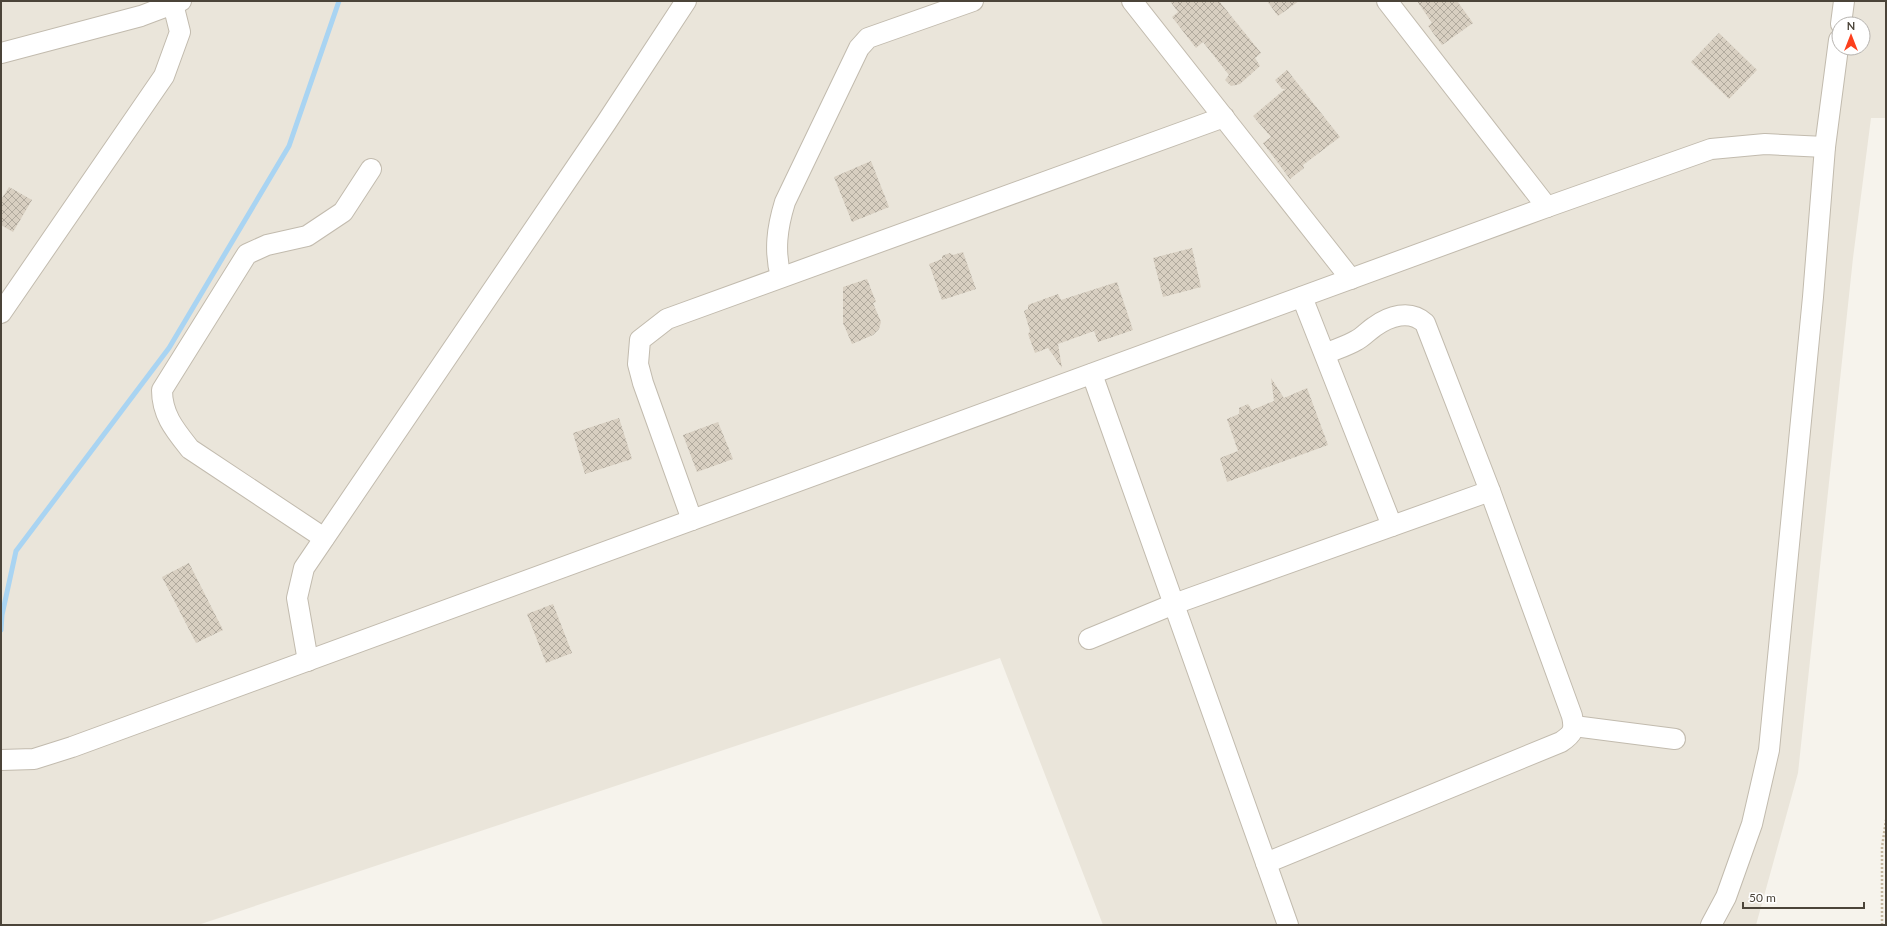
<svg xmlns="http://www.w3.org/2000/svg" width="1887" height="926" font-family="Lato,sans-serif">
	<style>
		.residential { fill: #eae5da; fill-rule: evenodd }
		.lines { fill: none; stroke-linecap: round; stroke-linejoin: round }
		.stream { stroke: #a9d4f2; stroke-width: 5 }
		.building { fill: url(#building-cross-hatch) }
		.minor-casing { stroke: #c2bbae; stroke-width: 22 }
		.path { stroke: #c4b79f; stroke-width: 2.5; stroke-dasharray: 2 2; stroke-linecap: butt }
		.minor { stroke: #fff; stroke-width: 20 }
	</style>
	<defs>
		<pattern id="building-cross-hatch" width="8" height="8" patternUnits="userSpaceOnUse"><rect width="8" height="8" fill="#d8cfc1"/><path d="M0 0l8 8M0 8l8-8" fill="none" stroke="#b1aa9e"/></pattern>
	</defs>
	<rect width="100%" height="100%" fill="#f6f3ec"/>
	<path class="residential" d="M 1,1 L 1886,1 L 1886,118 L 1871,118 L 1853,258 L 1798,773 L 1756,925 L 1103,925 L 1000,658 L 198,925 L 1,925 ZM 1839,24 L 1863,24 L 1863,48 L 1839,48 Z"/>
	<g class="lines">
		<polyline class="stream" points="1,630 2,615 16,551 169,348 289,146 339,1"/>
	</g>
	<g class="building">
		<polygon points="1170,1 1219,1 1261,53 1255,58 1260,66 1240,84 1231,86 1225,80 1229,75 1203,42 1196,48 1172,17 1178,12"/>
		<polygon points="1267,1 1299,1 1278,16"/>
		<polygon points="1417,1 1457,1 1473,23 1442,45 1428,26 1432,23"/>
		<polygon points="1719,33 1757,70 1729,99 1691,62"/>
		<polygon points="1287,70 1340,137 1303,165 1304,168 1290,179 1263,143 1271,137 1253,116 1285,89 1282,89 1275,80"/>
		<polygon points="871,161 889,207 852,222 834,177"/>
		<polygon points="9,187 32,200 13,232 1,225 1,200"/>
		<polygon points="1192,248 1201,287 1163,297 1153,258"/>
		<polygon points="963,252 976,289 942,300 929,264 942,259 942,256 950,253 953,255"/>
		<polygon points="867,279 876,302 873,303 881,322 879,329 873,335 852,344 843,323 843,287"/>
		<polygon points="1117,282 1133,330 1098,342 1094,331 1058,344 1062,368 1048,348 1035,353 1028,334 1030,331 1024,311 1028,309 1028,305 1058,294 1061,300"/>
		<polygon points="1271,378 1284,398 1307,388 1328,445 1227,482 1220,458 1238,451 1227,419 1239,414 1239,408 1248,404 1252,410 1274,401"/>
		<polygon points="619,418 632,459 585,474 573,433"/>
		<polygon points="718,422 733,459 697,472 683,435"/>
		<polygon points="189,563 223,630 196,643 162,577"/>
		<polygon points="553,604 572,653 546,663 527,614"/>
	</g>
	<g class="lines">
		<defs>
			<g id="minor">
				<polyline points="1132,1 1351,279"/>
				<polyline points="1387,1 1547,207"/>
				<polyline points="1841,24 1844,1"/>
				<polyline points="1,53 141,16 181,1"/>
				<path d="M 781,277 C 774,251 777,228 785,202 L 859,48 L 868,38 L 973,1"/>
				<polyline points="1302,297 1392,526"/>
				<polyline points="1,313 164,76 180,32 173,4"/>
				<polyline points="1092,374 1288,925"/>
				<polyline points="692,520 643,383 638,364 640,340 667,319 1224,117"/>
				<path d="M 324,538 L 190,449 C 175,430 162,415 162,390 L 247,254 L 267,245 L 307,236 L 343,212 L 371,169"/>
				<polyline points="1089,639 1174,604 1490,491"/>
				<polyline points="308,661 297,598 304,568 606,123 686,1"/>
				<polyline points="1574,726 1675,739"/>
				<polyline points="1,760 34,759 72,747 1547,207 1711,149 1765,144 1825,147"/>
				<path d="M 1266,863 L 1561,742 C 1573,734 1575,730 1572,716 L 1490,491 L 1425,323 C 1410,309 1389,316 1374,327 C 1368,331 1363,337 1357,340 C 1347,346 1336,349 1325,354"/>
				<polyline points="1711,925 1726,897 1752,824 1769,750 1813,297 1825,147 1839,40"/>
			</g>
		</defs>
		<use href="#minor" class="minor-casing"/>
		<polyline class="path" points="1882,925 1882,847 1886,820"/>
		<use href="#minor" class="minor"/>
	</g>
	<rect width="1887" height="926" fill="none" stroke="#4b4439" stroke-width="4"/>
	<g transform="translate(1851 36)"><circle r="19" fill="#ffffff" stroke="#b7b4b0"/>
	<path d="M0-3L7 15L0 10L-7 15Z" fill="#fc3f1d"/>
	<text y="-6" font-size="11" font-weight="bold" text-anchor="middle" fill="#4b4439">N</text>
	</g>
	<path d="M1743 902v6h121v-6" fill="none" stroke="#4b4439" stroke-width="2"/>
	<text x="1749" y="902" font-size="12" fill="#4b4439" stroke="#ffffff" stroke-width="3" paint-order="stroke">50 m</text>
</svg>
